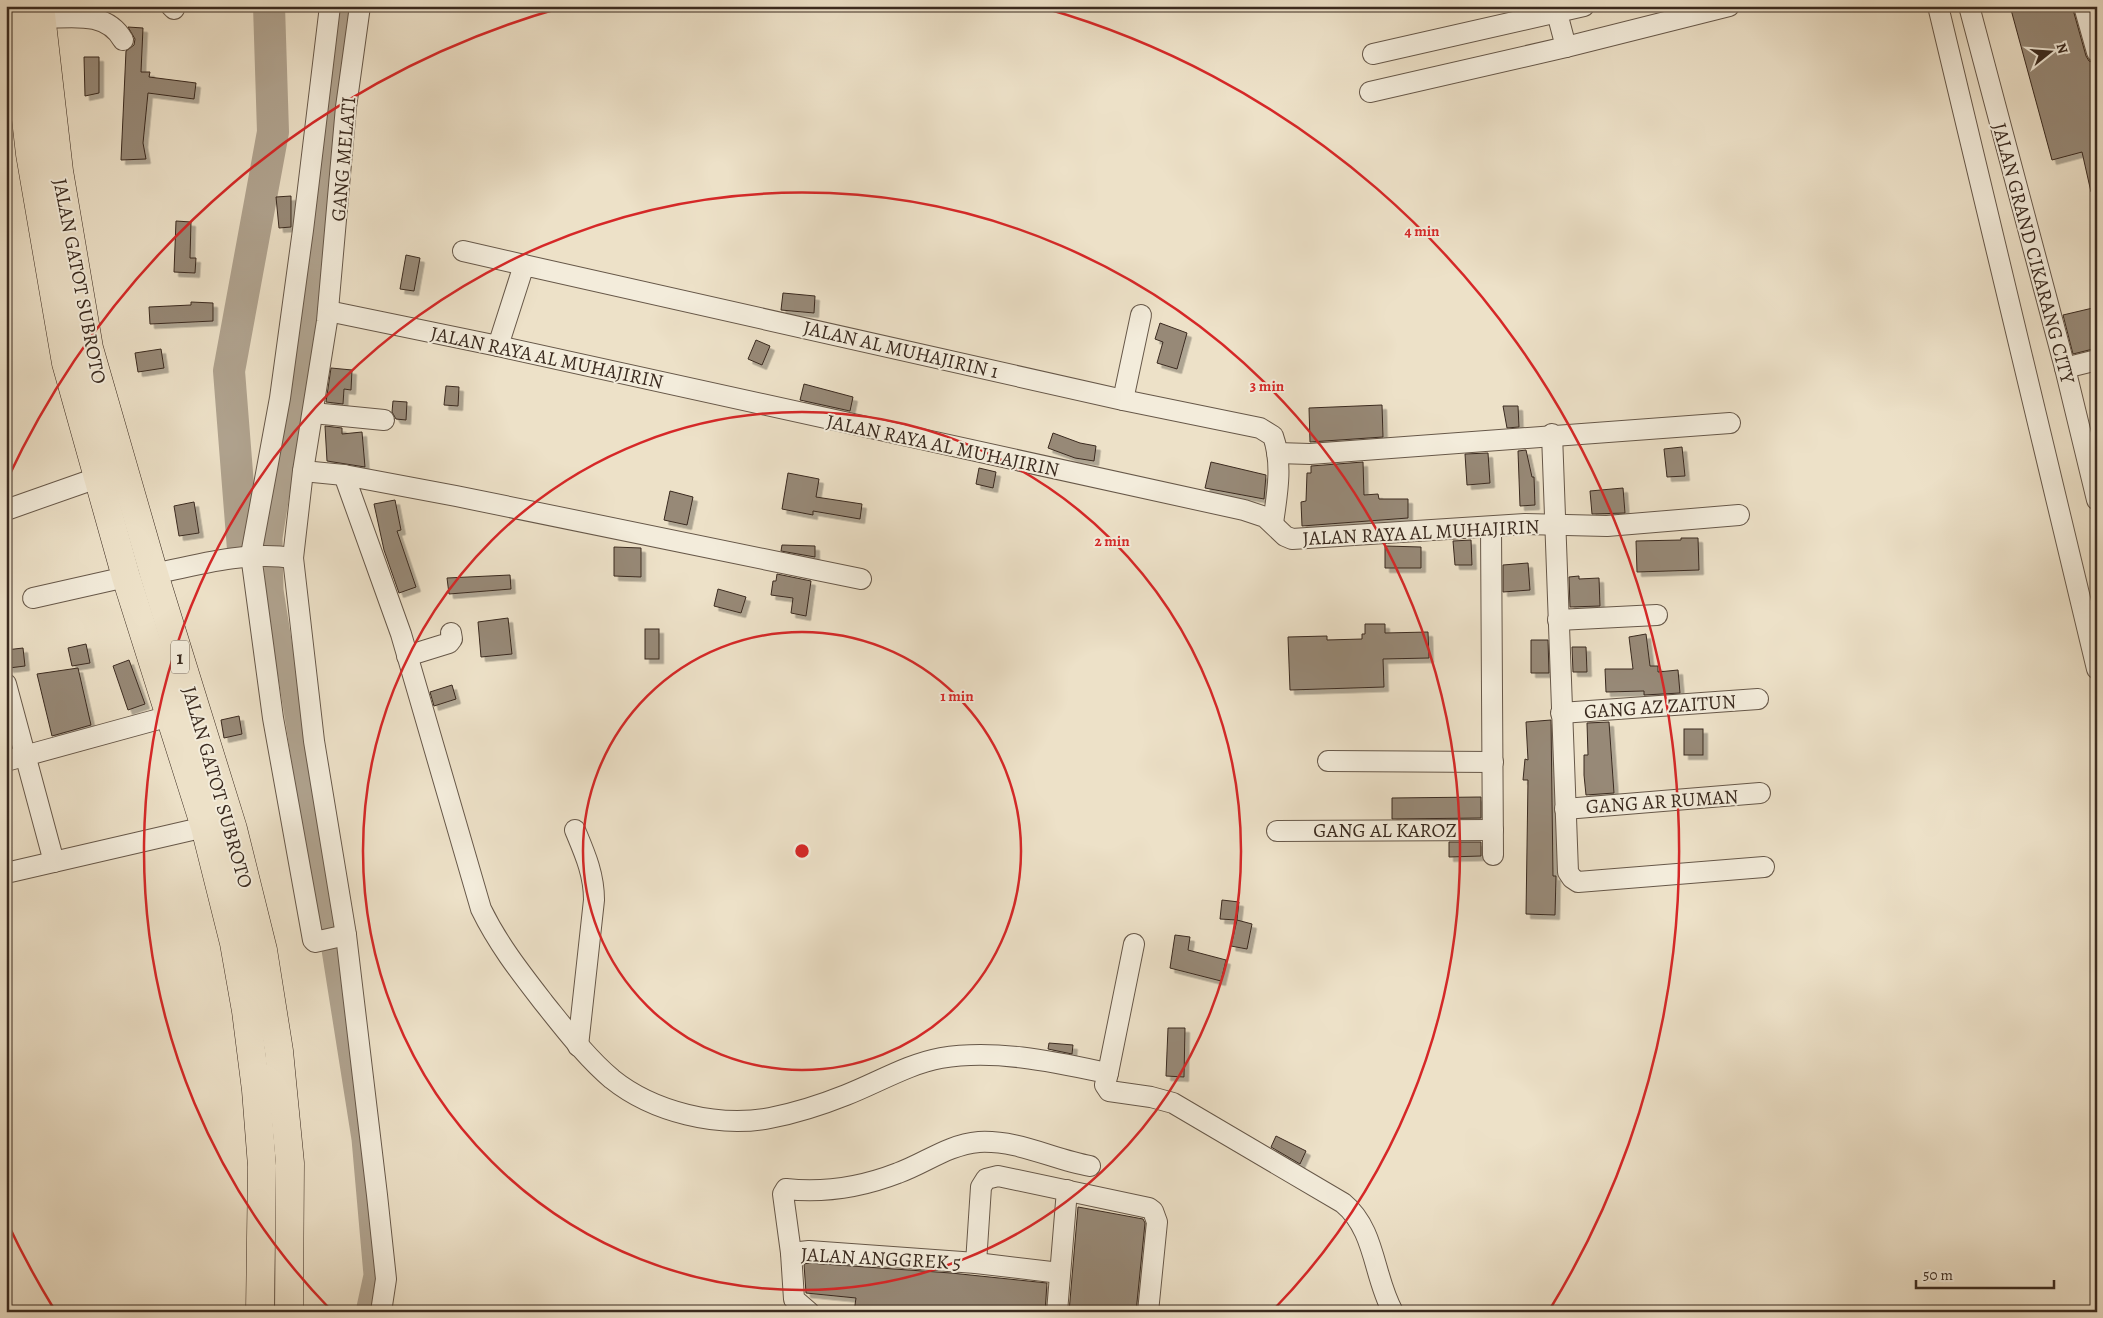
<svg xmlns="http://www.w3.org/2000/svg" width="2103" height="1318" font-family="Alegreya,serif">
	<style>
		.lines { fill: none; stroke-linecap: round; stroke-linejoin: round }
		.canal { stroke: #b0a38f; stroke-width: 19 }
		.river { stroke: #b0a38f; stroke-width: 32 }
		.building { fill: #978977; stroke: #3a2a1f; filter: url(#shadow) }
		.minor-casing { stroke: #675849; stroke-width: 22 }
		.trunk-casing { stroke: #3a2a1f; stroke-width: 29 }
		.minor { stroke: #f3ecdb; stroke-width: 20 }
		.trunk { stroke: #ede1c8; stroke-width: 28 }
		.ring { fill: none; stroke: #d62828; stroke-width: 2.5 }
		.labels { text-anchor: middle; stroke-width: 4; stroke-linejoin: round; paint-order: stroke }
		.shield { fill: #f3ecdb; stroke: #726457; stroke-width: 1 }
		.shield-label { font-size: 19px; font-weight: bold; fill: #3a2a1f }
		.street-label { font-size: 20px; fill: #3a2a1f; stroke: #f3ecdb }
		.centre { fill: #d62828; stroke: #f3ecdb; stroke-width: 2.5 }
		.ring-label { font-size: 15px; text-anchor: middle; font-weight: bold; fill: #d62828; stroke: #f3ecdb; stroke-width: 4; stroke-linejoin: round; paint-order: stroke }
	</style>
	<defs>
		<filter id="shadow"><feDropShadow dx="4.5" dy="4.5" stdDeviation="0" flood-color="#0004"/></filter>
	</defs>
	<rect width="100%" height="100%" fill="#ede1c8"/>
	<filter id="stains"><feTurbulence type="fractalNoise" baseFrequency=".004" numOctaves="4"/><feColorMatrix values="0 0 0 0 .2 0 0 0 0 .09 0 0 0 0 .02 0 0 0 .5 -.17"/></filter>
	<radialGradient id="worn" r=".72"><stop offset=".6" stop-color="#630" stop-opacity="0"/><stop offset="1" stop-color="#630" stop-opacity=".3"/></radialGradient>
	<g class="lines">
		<polyline class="canal" points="348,6 313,289 273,538 274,590 361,1139 373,1275 365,1312"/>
		<polyline class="river" points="243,549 229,371 273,132 269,6"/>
	</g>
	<g class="building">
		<polygon points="2010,6 2072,6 2086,56 2089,61 2097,64 2097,191 2091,192 2082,152 2052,160"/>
		<polygon points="128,27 143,28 141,72 150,72 149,77 196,83 194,99 148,93 143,143 146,159 121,160 126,51 134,45 135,39"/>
		<polygon points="84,57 99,57 99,93 85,96"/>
		<polygon points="291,196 291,227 279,228 276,197"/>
		<polygon points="176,221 191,222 190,258 196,258 195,273 174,272"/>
		<polygon points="406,255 420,258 414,291 400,289"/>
		<polygon points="783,293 815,296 814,313 781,310"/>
		<polygon points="191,302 213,303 213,321 150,324 149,307 191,305"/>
		<polygon points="2097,307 2097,348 2073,354 2063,315"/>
		<polygon points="1160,323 1187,333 1177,369 1157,363 1163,342 1155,339"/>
		<polygon points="756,340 770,346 762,365 748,359"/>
		<polygon points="161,349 164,368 138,372 135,353"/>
		<polygon points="331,368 352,370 351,390 344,389 343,404 326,402"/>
		<polygon points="804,384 853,397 850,411 800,400"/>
		<polygon points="446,386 459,387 458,406 444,405"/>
		<polygon points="393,401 407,402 406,420 396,419 392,412"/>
		<polygon points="1382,405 1383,437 1310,442 1309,408"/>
		<polygon points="1503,406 1518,406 1519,427 1507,428"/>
		<polygon points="325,426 342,428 342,434 362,432 365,467 327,461"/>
		<polygon points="1053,433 1080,443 1096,446 1094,461 1075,458 1048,448"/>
		<polygon points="1682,447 1685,476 1667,477 1664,449"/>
		<polygon points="1526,450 1532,477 1534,477 1535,505 1520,506 1518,451"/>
		<polygon points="1488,453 1490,483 1467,485 1465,454"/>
		<polygon points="1211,462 1266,475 1264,499 1205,488"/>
		<polygon points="1363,462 1364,495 1378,494 1379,499 1408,499 1408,518 1302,526 1301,502 1306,501 1307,473 1311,473 1311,466"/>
		<polygon points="979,468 996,472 993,488 976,484"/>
		<polygon points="788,473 819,479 816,497 862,504 860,519 813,511 813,515 782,509"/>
		<polygon points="1623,488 1625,513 1592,514 1590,491"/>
		<polygon points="670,491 693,497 687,525 664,520"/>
		<polygon points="395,500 401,530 397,531 416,587 399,593 384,550 374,504"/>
		<polygon points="194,502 199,533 179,536 174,506"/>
		<polygon points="1681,538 1698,538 1699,570 1637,572 1636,541 1681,540"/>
		<polygon points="1471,540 1472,565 1455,565 1453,541"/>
		<polygon points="782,545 815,546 815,557 781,551"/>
		<polygon points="1385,546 1421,547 1421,568 1385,568"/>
		<polygon points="614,547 641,548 641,577 614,576"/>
		<polygon points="1528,563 1530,590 1503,592 1503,565"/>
		<polygon points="777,574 811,581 806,616 791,613 793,598 771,595 773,581 776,581"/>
		<polygon points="510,575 511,589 449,594 447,578"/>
		<polygon points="1579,576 1579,579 1599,578 1600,606 1570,607 1569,577"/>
		<polygon points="718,589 746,597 741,613 714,606"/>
		<polygon points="508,618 512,654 481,657 478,622"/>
		<polygon points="1365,624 1385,624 1385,633 1428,632 1429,658 1383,659 1384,687 1290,690 1288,637 1327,636 1327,640 1362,639 1362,634 1365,634"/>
		<rect x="645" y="629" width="14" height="30"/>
		<polygon points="1646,634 1650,666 1658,666 1658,672 1678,670 1680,693 1644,695 1644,691 1606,692 1605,669 1633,669 1629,637"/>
		<polygon points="1531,640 1548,640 1549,673 1531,673"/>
		<polygon points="86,644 90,663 72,666 68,648"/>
		<polygon points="1572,647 1586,647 1587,672 1573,672"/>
		<polygon points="23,648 25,666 9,668 6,650"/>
		<polygon points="129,660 145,704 128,710 113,666"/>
		<polygon points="78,668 91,725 52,736 37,674"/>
		<polygon points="452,685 456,699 434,706 430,692"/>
		<polygon points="239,716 242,734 224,738 221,720"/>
		<polygon points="1551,720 1553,876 1556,876 1555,915 1526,914 1528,780 1523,780 1525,759 1528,760 1526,722"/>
		<polygon points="1609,722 1614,793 1586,795 1584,775 1584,755 1588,755 1587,723"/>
		<rect x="1684" y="729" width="19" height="26"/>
		<polygon points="1481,797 1481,818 1392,819 1392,798"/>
		<polygon points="1449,842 1481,842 1481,856 1449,857"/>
		<polygon points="1222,900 1239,902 1237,920 1220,919"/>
		<polygon points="1237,920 1252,924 1247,949 1231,946"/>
		<polygon points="1175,935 1190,937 1188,950 1226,960 1221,981 1170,968"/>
		<polygon points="1168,1028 1185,1028 1184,1077 1166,1076"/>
		<polygon points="1049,1043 1073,1045 1072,1054 1048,1049"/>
		<polygon points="1276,1136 1306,1151 1300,1164 1271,1147"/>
		<polygon points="1078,1207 1143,1219 1145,1223 1136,1312 1069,1312"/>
		<polygon points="809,1263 951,1273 1047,1283 1045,1312 854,1312 856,1298 806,1293 804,1264"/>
	</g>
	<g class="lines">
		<defs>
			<g id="minor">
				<polyline points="171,6 174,9"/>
				<polyline points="330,6 303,230 280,398 251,555 273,718 313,940 315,942 346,935"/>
				<polyline points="360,6 346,107 327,321 303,471 293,558 314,741 346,935 377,1195 386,1279 381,1312"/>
				<polyline points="1938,6 2097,669"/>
				<polyline points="1969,6 2065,368 2097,500"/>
				<polyline points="2084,6 2097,52"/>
				<polyline points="1557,13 1566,47"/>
				<path d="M 42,18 C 71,18 106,10 123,40"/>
				<polyline points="1373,54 1584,6"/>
				<polyline points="1370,92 1566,47 1729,6"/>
				<polyline points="463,251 524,265"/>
				<polyline points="328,311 498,346 1244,510 1265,517 1285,536 1292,539 1525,524 1607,526 1739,515"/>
				<path d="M 498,346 L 524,265 L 1123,400 L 1260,428 L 1273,436 C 1283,464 1277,495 1273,523"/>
				<polyline points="2065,368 2097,360"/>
				<polyline points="1123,400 1141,315"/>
				<polyline points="313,413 384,420"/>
				<polyline points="1552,434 1568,872 1572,878 1578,882 1764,867"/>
				<polyline points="1277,453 1310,454 1730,423"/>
				<polyline points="303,471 344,475 456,496 861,579"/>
				<path d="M 344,475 L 401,634 L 481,909 C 498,944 520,972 544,1003 C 565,1029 586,1057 612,1079 C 653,1112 718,1128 770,1118 C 796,1113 821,1105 846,1095 C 877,1083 908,1064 941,1058 C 993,1049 1051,1061 1102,1072 L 1108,1073 L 1105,1085 L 1109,1091 L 1151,1097 L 1173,1103 L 1343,1203 C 1376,1230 1373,1276 1393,1312"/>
				<polyline points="6,510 97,478"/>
				<polyline points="1491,527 1493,855"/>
				<path d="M 154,574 C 200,564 246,551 293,558"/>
				<polyline points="33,598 126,577"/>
				<polyline points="1558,620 1657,615"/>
				<polyline points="407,656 449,643 452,639 451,633"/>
				<polyline points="6,684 54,862"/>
				<polyline points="1561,713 1758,699"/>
				<polyline points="6,761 170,716"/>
				<polyline points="1328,761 1493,762"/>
				<polyline points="1565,809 1760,793"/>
				<path d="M 575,830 C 585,854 594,874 594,900 L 578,1046"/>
				<polyline points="1277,831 1493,830"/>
				<polyline points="6,873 205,827"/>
				<polyline points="1108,1073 1134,944"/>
				<path d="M 791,1253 L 783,1194 L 786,1189 C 823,1193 862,1187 898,1173 C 926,1163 947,1145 979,1142 C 1018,1140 1052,1159 1090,1166"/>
				<polyline points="976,1263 981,1187 986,1179 998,1176 1149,1208 1153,1211 1157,1222 1148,1312"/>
				<polyline points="809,1312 794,1299 791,1253 809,1251 976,1263 1060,1273"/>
				<polyline points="1057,1312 1067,1190"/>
			</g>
			<g id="trunk">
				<polyline points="13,6 30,154 66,363 126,577 205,827 234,943 246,1011 256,1090 262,1166 260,1312"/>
				<polyline points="40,6 59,171 89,348 154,574 233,829 263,950 279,1051 290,1163 289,1312"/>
			</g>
		</defs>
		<use href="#minor" class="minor-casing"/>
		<use href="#trunk" class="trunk-casing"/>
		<use href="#minor" class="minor"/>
		<use href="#trunk" class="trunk"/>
	</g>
	<g class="ring">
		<circle cx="802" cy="851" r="219"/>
		<circle cx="802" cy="851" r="439"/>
		<path d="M329 1308A658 658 0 1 1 1275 1308"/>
		<path d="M54 1309A877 877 0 0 1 7 1222M7 480A877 877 0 0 1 560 8M1044 8A877 877 0 0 1 1550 1309"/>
	</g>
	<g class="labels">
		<rect class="shield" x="171" y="640.5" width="18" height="33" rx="4"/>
		<g class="shield-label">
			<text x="180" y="664">1</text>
		</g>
		<g class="street-label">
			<text transform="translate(343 159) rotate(-85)" y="7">GANG MELATI</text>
			<text transform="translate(2034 253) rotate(75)" y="7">JALAN GRAND CIKARANG CITY</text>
			<text transform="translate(80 281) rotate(79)" y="7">JALAN GATOT SUBROTO</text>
			<text transform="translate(901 349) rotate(13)" y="7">JALAN AL MUHAJIRIN 1</text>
			<text transform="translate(547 357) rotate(12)" y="7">JALAN RAYA AL MUHAJIRIN</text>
			<text transform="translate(943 445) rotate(12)" y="7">JALAN RAYA AL MUHAJIRIN</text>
			<text transform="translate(1421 532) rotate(-3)" y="7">JALAN RAYA AL MUHAJIRIN</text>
			<text transform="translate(1660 706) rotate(-4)" y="7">GANG AZ ZAITUN</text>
			<text transform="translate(218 787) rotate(74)" y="7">JALAN GATOT SUBROTO</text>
			<text transform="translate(1662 801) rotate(-4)" y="7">GANG AR RUMAN</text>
			<text x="1385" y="837">GANG AL KAROZ</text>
			<text transform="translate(881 1258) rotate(3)" y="7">JALAN ANGGREK 5</text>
		</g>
	</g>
	<circle cx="802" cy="851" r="8" class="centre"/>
	<g class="ring-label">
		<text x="1422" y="236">4 min</text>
		<text x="1267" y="391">3 min</text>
		<text x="1112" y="546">2 min</text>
		<text x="957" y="701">1 min</text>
	</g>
	<rect width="2103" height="1318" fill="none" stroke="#ede1c8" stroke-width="25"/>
	<rect x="8" y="8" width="2088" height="1303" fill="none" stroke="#3a2a1f" stroke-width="2.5"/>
	<rect x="12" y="12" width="2078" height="1293" fill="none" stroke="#3a2a1f"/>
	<g transform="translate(2050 52) rotate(73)" stroke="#f3ecdb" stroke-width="4" paint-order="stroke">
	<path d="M0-4L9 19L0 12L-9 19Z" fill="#3a2a1f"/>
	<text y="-8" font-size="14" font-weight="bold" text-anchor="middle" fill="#3a2a1f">N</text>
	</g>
	<path d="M1916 1280v8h138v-8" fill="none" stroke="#3a2a1f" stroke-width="2.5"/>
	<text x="1923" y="1280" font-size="15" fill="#3a2a1f" stroke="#f3ecdb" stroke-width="4" paint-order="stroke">50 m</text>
	<rect width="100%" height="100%" filter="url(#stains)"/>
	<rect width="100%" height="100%" fill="url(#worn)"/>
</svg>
